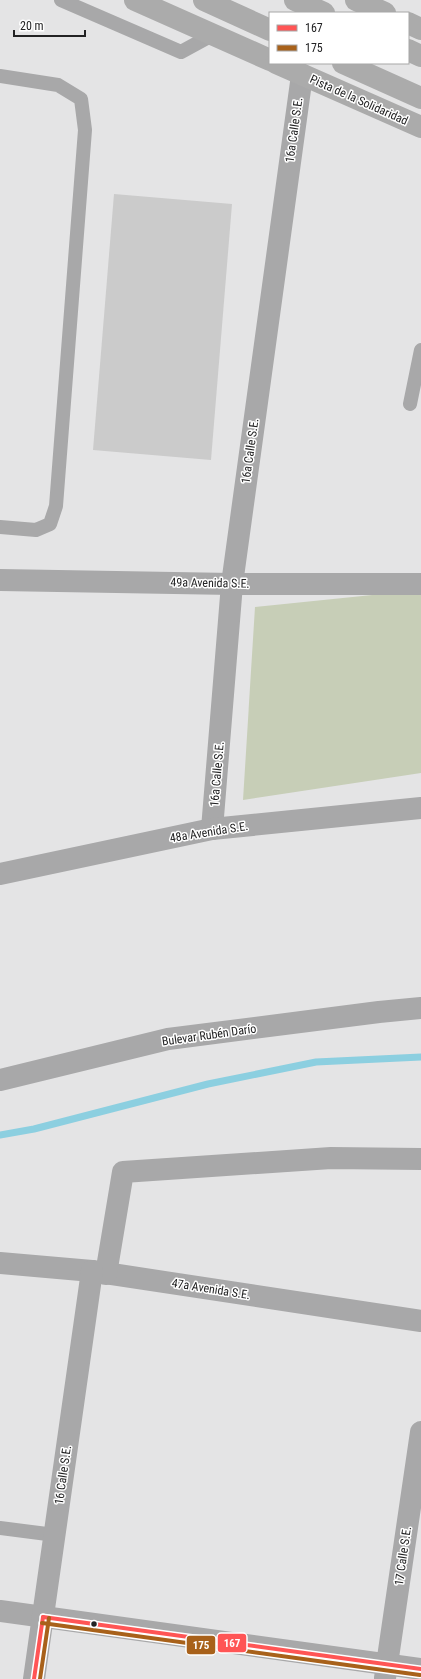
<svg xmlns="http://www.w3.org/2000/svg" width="421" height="1679" font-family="'Roboto Condensed',sans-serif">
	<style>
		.green { fill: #c7ceb7 }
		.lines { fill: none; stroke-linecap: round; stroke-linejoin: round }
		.stream { stroke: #8ccfe0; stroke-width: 7 }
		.building { fill: #cbcbcb }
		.service { stroke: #a8a8a9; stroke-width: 14 }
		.minor { stroke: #a8a8a9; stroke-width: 22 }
		.tertiary { stroke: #a8a8a9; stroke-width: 22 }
		.primary { stroke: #ababab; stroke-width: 22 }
		.bus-1-casing { stroke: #fff; stroke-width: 7 }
		.bus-2-casing { stroke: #fff; stroke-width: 7 }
		.bus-1 { stroke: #f55; stroke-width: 4 }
		.bus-2 { stroke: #a8611a; stroke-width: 4 }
		.bus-dot { fill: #222223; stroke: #fff; stroke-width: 1.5 }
		.labels { text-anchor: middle; stroke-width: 3; stroke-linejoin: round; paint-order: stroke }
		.street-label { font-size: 12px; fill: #222223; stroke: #fff }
		.line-badge { stroke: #fff; stroke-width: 1.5 }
		.badge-label { font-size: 11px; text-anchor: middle; font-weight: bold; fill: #fff }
	</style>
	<rect width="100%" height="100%" fill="#e4e4e5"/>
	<polygon class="green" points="421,590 421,773 243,800 255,607"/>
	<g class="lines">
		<polyline class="stream" points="0,1135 34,1129 208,1084 316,1062 421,1057"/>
	</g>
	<polygon class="building" points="114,194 232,204 211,460 93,450"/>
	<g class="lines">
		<g class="service">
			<polyline points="61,0 181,52 214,34"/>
			<polyline points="0,76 58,85 81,99 85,130 56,506 50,524 36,530 0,527"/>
			<polyline points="410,404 421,350"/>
			<polyline points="0,1528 55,1535"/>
		</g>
		<g class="minor">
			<polyline points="0,580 232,584 421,584"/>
			<polyline points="212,829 232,584 302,75"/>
			<polyline points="0,874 212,829 421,808"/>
			<polyline points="0,1263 92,1271 421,1321"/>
			<polyline points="106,1274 123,1172 331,1158 421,1159"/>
			<polyline points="0,1611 421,1669"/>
			<polyline points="385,1678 421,1432"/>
			<polyline points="34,1679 92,1271"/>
		</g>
		<polyline class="tertiary" points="0,1080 168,1039 379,1012 421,1008"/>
		<g class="primary">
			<polyline points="135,0 270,60"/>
			<polyline points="204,0 270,30"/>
			<polyline points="295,0 324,13"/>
			<polyline points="356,0 385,13"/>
			<polyline points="408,23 421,29"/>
			<polyline points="408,50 421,56"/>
			<polyline points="276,63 421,127"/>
			<polyline points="343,63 421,98"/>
		</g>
		<defs>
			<g id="bus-1">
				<polyline points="43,1617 421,1669"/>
				<polyline points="34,1679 43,1617"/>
			</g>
			<g id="bus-2">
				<polyline points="42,1623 420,1675"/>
				<polyline points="40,1679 49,1618"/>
			</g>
		</defs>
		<use href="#bus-1" class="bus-1-casing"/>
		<use href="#bus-2" class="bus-2-casing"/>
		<use href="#bus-1" class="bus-1"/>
		<use href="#bus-2" class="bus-2"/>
	</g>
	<circle class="bus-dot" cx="94" cy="1624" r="3.5"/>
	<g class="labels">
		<g class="street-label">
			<text transform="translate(359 100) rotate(24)" y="4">Pista de la Solidaridad</text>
			<text transform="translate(294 130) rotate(-82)" y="4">16a Calle S.E.</text>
			<text transform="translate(250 451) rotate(-82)" y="4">16a Calle S.E.</text>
			<text transform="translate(210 583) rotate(1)" y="4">49a Avenida S.E.</text>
			<text transform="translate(217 774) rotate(-85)" y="4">16a Calle S.E.</text>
			<text transform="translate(209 832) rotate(-9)" y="4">48a Avenida S.E.</text>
			<text transform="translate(209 1035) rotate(-8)" y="4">Bulevar Rubén Darío</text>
			<text transform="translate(211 1289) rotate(9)" y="4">47a Avenida S.E.</text>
			<text transform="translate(63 1475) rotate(-82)" y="4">16 Calle S.E.</text>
			<text transform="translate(403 1556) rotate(-82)" y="4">17 Calle S.E.</text>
		</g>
	</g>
	<g class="line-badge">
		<rect x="217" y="1633" width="30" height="20" rx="4" fill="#f55"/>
		<rect x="186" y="1635" width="30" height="20" rx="4" fill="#a8611a"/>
	</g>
	<g class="badge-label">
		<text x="232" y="1647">167</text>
		<text x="201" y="1649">175</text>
	</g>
	<rect x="269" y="12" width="140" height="52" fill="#ffffff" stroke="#a7a7a7"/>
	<rect x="277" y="25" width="20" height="6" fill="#ff5555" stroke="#a7a7a7"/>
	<text x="305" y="32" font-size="12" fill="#222223">167</text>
	<rect x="277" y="45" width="20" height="6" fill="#a8611a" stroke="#a7a7a7"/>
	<text x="305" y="52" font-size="12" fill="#222223">175</text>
	<path d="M14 30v6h71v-6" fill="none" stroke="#222223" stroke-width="2"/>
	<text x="20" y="30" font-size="12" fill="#222223" stroke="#ffffff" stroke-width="3" paint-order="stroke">20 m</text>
</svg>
